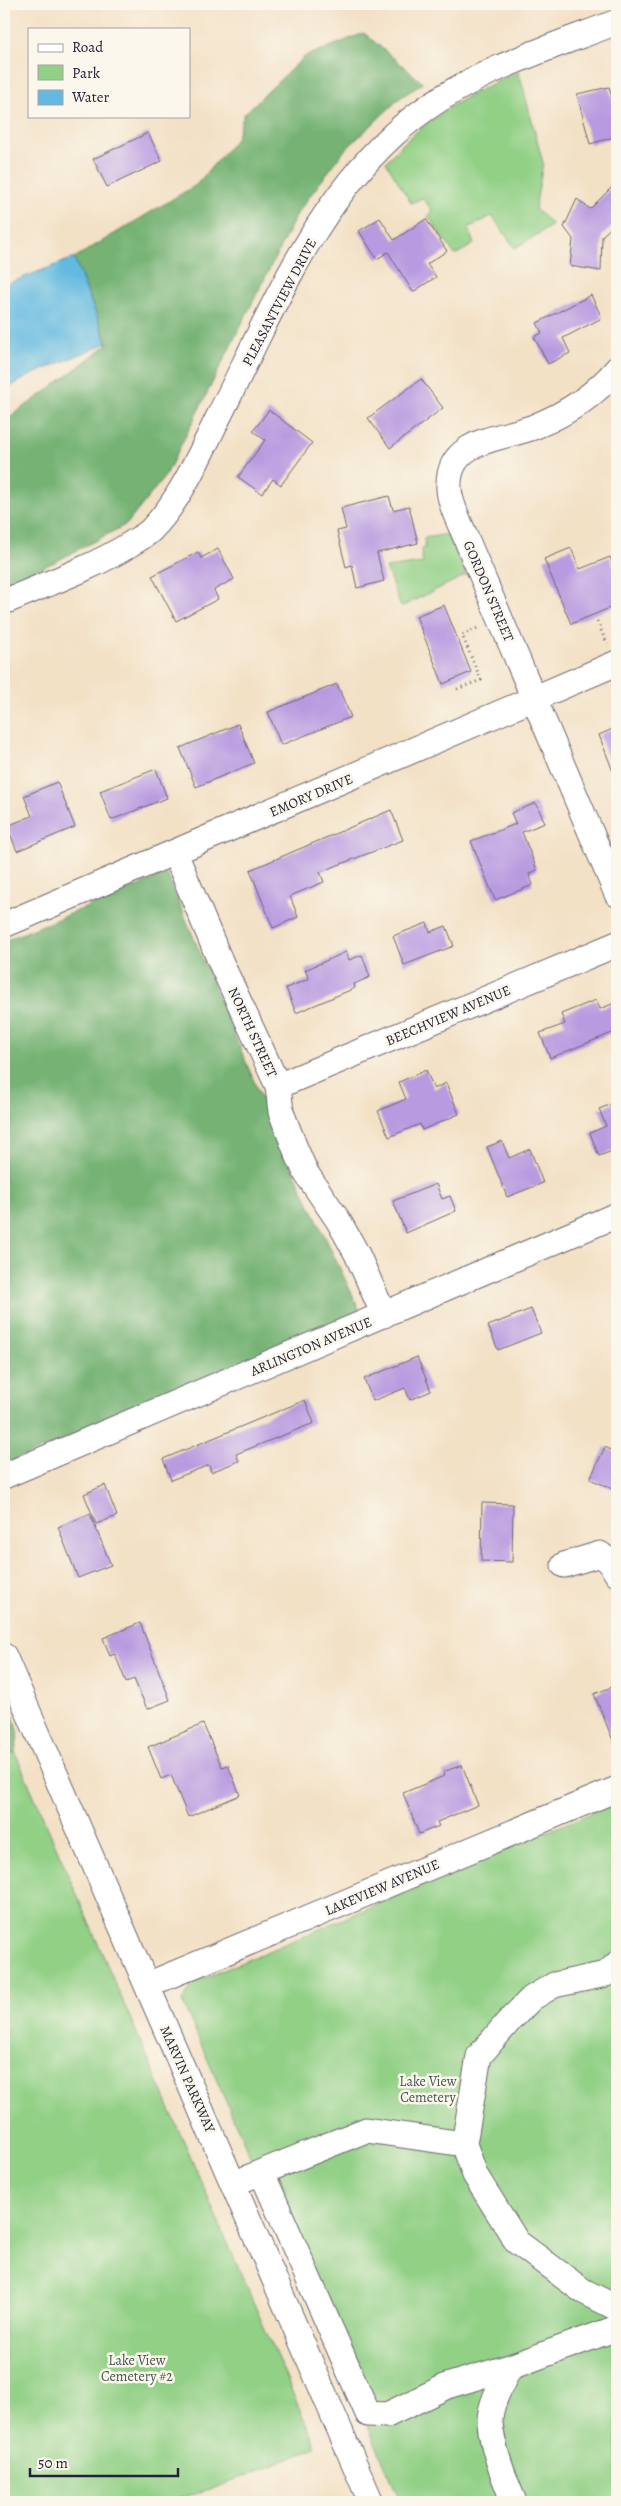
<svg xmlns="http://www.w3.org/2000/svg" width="621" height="2506" font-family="Alegreya,serif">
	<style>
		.green { fill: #92d086; stroke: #5a7960 }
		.forest { fill: #75b273; stroke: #4c6a57 }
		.water { fill: #63bae0; stroke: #426e8e }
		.building { fill: #b89ae0 }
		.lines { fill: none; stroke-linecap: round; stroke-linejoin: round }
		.minor-casing { stroke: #6b656c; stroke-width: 27 }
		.path { stroke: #6b656c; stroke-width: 3; stroke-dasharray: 1 4; stroke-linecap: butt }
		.minor { stroke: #fff; stroke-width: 25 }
		.labels { text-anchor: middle; stroke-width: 5; stroke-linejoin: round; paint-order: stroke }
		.street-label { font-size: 14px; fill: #22223b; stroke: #fbf7ec }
		.park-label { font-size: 14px; fill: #445652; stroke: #fbf7ec }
	</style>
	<rect width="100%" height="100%" fill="#fbf7ec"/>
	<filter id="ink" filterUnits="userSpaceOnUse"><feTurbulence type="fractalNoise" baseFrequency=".02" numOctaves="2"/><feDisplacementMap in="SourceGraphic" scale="10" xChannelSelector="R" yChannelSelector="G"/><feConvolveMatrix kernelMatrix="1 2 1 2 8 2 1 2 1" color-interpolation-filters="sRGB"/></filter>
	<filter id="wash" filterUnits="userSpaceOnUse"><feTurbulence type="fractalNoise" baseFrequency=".0096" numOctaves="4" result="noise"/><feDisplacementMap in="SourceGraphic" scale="20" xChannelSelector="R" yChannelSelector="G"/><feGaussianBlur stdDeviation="1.12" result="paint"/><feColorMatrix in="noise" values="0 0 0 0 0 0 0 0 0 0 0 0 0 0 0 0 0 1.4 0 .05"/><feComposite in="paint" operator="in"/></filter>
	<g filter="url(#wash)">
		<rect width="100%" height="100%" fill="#f3e1c6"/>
		<g class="green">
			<path d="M 519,72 L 543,163 L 535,209 L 553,225 L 515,248 L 492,216 L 468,228 L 474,244 L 455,255 L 428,216 L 432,210 L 422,198 L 411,203 L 386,162 C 421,121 470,92 519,72 Z"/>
			<polygon points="448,534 466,575 401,607 386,568 423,563 421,550 425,548 424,538"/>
			<polygon points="15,1752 316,2447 210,2490 164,2502 4,2502 4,1757"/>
			<polygon points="617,1802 617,2502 401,2502 183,2003 191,1984"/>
		</g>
		<g class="forest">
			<polygon points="364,33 423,83 400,98 344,151 298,212 166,475 127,524 57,561 4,584 4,421 52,387 108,344 74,258 196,185 236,139 244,114 304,57"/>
			<polygon points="167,874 275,1131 362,1315 4,1465 4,941"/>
			<polygon points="4,1694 19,1732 15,1752 4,1757"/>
		</g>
		<polygon class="water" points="74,258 107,343 29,376 5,390 4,285"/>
		<g id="blocks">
			<g class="building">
				<polygon points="609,87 617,115 617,136 590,144 577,94"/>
				<polygon points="148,133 162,161 107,187 93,159"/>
				<polygon points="617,182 617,222 602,236 601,271 570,266 573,239 564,227 577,199 590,209"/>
				<polygon points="380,218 394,240 426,219 447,251 427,264 436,277 413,292 388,252 377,259 359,231"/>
				<polygon points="591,295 602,318 563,338 570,353 548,364 534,337 542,333 537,323"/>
				<polygon points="421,379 443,408 390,448 368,418"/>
				<polygon points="269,410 312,443 281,485 273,479 262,494 238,477 265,440 253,431"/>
				<polygon points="389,496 393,510 409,506 418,543 377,553 384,581 357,588 352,565 346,567 337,531 346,529 341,508"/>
				<polygon points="571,548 580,569 610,557 617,574 617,605 571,624 544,559"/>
				<polygon points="218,549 234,579 214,590 218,599 176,621 152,576 198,552 201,558"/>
				<polygon points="444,605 471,672 443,684 416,616"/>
				<polygon points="337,684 351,717 281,745 268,712"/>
				<polygon points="238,724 254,763 196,787 180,748"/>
				<polygon points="617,727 617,778 616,779 599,735"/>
				<polygon points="156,769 167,798 111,820 100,791"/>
				<polygon points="57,782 75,827 17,851 7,826 32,816 24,796"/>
				<polygon points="536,803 545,823 522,832 537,870 529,874 533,885 495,900 471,841 516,824 511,813"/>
				<polygon points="391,810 403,840 320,872 324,882 290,896 298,917 273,928 250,870"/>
				<polygon points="427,923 430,932 446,926 454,946 404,965 393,936"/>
				<polygon points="346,952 349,960 362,955 370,977 354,984 355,988 296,1013 286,988 309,979 305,970"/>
				<polygon points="596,1000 600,1009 617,1002 617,1031 550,1058 540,1033 565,1024 561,1014"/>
				<polygon points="426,1070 434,1089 446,1083 459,1114 422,1130 420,1124 389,1137 378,1111 406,1099 399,1082"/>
				<polygon points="617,1102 617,1153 615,1150 599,1156 590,1133 606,1126 599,1109"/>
				<polygon points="502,1141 509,1158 530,1149 543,1183 507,1197 487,1147"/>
				<polygon points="436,1184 442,1199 450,1196 456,1211 406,1233 393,1201"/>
				<polygon points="531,1309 541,1333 498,1350 488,1326"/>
				<polygon points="417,1357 431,1391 410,1400 405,1388 373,1401 364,1379"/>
				<polygon points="305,1400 314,1423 236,1454 239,1461 211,1472 209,1465 171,1480 163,1459"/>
				<polygon points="605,1447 617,1453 617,1491 590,1479"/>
				<polygon points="105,1485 117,1516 96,1524 84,1494"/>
				<polygon points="482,1503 513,1504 512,1562 481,1561"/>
				<polygon points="90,1514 111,1565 78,1578 58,1527"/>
				<polygon points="140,1623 170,1700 147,1709 134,1679 126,1682 115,1654 110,1656 103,1638"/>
				<polygon points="617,1685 617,1750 594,1694"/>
				<polygon points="203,1724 222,1767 228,1765 240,1795 188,1817 171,1775 161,1779 148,1747"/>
				<polygon points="462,1765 478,1805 437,1822 439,1826 419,1834 403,1793 444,1776 443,1772"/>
			</g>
		</g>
	</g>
	<g filter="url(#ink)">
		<use href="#blocks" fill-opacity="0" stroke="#6b656c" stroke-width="1"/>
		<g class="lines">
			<defs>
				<g id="minor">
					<path d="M 617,369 C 595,395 568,413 536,426 C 503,440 446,437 449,489 C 450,506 462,527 468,543 L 617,894"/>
					<path d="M 4,602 C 46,584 90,569 129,545 C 136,540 145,536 151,530 C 180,501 201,452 219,416 C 268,319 311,210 393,135 C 456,76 539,52 617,22"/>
					<polyline points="175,853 221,963 278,1086 281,1112 295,1148 306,1173 338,1220 357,1254 384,1315"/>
					<polyline points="4,925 617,663"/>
					<polyline points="278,1086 617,944"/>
					<polyline points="4,1476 617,1215"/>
					<polyline points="564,1565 600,1554 610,1562 617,1574"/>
					<polyline points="4,1656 371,2502"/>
					<polyline points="617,1964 606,1974 554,1985 532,1998 509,2021 479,2056 464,2144 475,2175 517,2242 583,2291 617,2308"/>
					<polyline points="147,1985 617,1789"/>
					<polyline points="262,2173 368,2414 387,2415 447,2386 510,2367 617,2328"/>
					<polyline points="247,2178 366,2130 464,2144"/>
					<path d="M 510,2367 C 502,2383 489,2405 490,2423 C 492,2446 505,2481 514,2502"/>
				</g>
			</defs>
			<use href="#minor" class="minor-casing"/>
			<g class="path">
				<polyline points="597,621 607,644"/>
				<polyline points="457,689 481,680 462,635 480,627"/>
			</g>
			<use href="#minor" class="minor"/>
		</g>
	</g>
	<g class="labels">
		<g class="street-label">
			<text transform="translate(279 302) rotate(-62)" y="5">PLEASANTVIEW DRIVE</text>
			<text transform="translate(489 591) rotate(67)" y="5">GORDON STREET</text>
			<text transform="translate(311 795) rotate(-23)" y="5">EMORY DRIVE</text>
			<text transform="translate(448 1015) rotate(-23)" y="5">BEECHVIEW AVENUE</text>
			<text transform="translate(253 1032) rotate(65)" y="5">NORTH STREET</text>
			<text transform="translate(311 1346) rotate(-23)" y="5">ARLINGTON AVENUE</text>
			<text transform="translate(382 1887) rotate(-23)" y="5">LAKEVIEW AVENUE</text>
			<text transform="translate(188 2079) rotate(66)" y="5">MARVIN PARKWAY</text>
		</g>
		<g class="park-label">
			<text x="428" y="2086">Lake View<tspan x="428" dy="16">Cemetery</tspan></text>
			<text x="137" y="2365">Lake View<tspan x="137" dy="16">Cemetery #2</tspan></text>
		</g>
	</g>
	<rect width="621" height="2506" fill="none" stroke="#fbf7ec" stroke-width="20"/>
	<rect x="28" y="28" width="162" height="90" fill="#fbf7ec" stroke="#a4a2a5"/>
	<rect x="38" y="44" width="25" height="8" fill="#ffffff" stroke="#a4a2a5"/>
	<text x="72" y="52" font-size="15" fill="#22223b">Road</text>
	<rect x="38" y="65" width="25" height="15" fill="#92d086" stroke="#a4a2a5"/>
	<text x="72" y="78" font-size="15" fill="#22223b">Park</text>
	<rect x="38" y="90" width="25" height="15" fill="#63bae0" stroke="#a4a2a5"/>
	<text x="72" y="102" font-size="15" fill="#22223b">Water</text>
	<path d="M30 2468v8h148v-8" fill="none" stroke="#22223b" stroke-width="2.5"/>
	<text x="38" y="2468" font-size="15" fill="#22223b" stroke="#fbf7ec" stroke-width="4" paint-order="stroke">50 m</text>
</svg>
